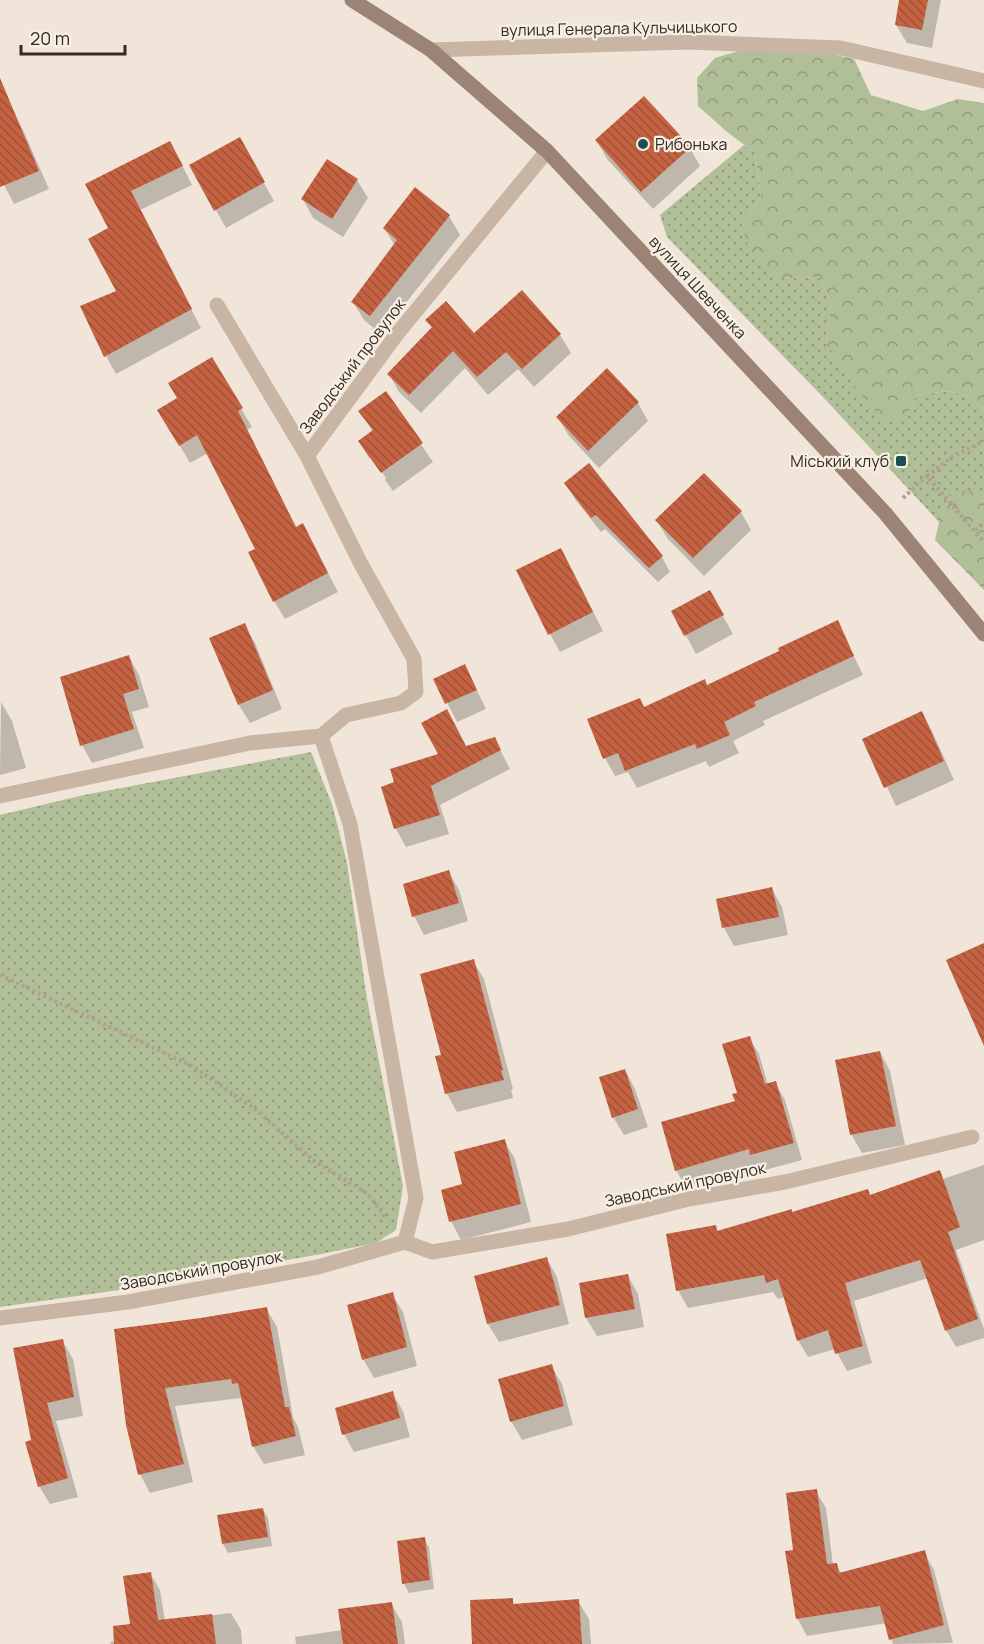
<svg xmlns="http://www.w3.org/2000/svg" width="984" height="1644" font-family="Manrope,sans-serif">
	<style>
		.grass { fill: url(#grass-dots) }
		.forest { fill: url(#forest-crowns) }
		.shadow { fill: #0003 }
		.building { fill: url(#building-back-hatch) }
		.lines { fill: none; stroke-linecap: round; stroke-linejoin: round }
		.path { stroke: #b39f8e; stroke-width: 4; stroke-dasharray: 3 3; stroke-linecap: butt }
		.lane { stroke: #c8b5a4; stroke-width: 15 }
		.street { stroke: #c8b5a4; stroke-width: 15 }
		.secondary { stroke: #9b8476; stroke-width: 15 }
		.poi-dot { fill: #1c4f53; stroke: #f8efe3; stroke-width: 2 }
		.labels { text-anchor: middle; stroke-width: 4.5; stroke-linejoin: round; paint-order: stroke }
		.street-label { font-size: 16px; fill: #332a26; stroke: #f8efe3 }
		.poi-label { font-size: 16px; fill: #332a26; stroke: #f8efe3; text-anchor: start }
	</style>
	<defs>
		<pattern id="grass-dots" width="8" height="8" patternUnits="userSpaceOnUse" patternTransform="scale(1.5)"><rect width="8" height="8" fill="#b1bf98"/><path d="M2 2h.1M6 6h.1" fill="none" stroke="#919b7c" stroke-width="1.8" stroke-linecap="round"/></pattern>
		<pattern id="forest-crowns" width="20" height="18" patternUnits="userSpaceOnUse" patternTransform="scale(1.5)"><rect width="20" height="18" fill="#b1bf98"/><path d="M2 6a3 3 0 1 1 6 0M12 15a3 3 0 1 1 6 0" fill="none" stroke="#919b7c"/></pattern>
		<pattern id="building-back-hatch" width="6" height="6" patternUnits="userSpaceOnUse" patternTransform="scale(1.5)"><rect width="6" height="6" fill="#c46242"/><path d="M-1 5l2 2M0 0l6 6M5-1l2 2" fill="none" stroke="#a05137"/></pattern>
	</defs>
	<rect width="100%" height="100%" fill="#f0e5d8"/>
	<g class="grass">
		<polygon points="744,145 755,153 761,197 742,225 780,279 820,277 831,306 826,343 906,419 916,395 948,391 970,396 984,412 984,502 975,491 953,491 939,522 823,397 667,237 660,215"/>
		<polygon points="311,752 332,804 347,863 367,999 403,1186 396,1230 376,1243 321,1254 133,1288 0,1307 0,815 84,795"/>
	</g>
	<g class="forest">
		<polygon points="742,50 822,52 854,59 871,95 923,111 958,99 984,103 984,412 970,396 948,391 916,395 906,419 886,423 857,390 826,343 831,306 820,277 780,279 751,256 742,225 761,197 755,153 726,131 698,106 697,78 715,58"/>
		<polygon points="953,491 975,491 984,502 984,590 935,540 939,522"/>
	</g>
	<g class="shadow">
		<polygon points="901,0 941,0 932,48 907,43 896,25"/>
		<polygon points="13,111 23,130 49,189 14,204 0,177 0,117"/>
		<polygon points="239,139 274,201 226,228 191,166"/>
		<polygon points="597,141 690,148 700,166 653,209 607,159"/>
		<polygon points="180,161 192,185 140,210 201,328 116,374 106,356 118,292 110,229 87,184"/>
		<polygon points="357,180 368,198 343,237 313,218 303,199"/>
		<polygon points="415,189 449,216 460,235 381,334 364,320 353,302 395,246 384,228"/>
		<polygon points="522,292 560,335 571,353 534,387 518,369 488,395 465,368 421,413 399,392 389,374 433,329 427,320 474,335"/>
		<polygon points="212,359 252,427 247,430 296,529 313,544 338,592 285,619 274,601 257,549 208,453 190,463 159,410 179,399"/>
		<polygon points="386,393 433,462 393,491 385,480 386,478 372,458 369,458 360,441 373,432 360,411"/>
		<polygon points="638,403 648,421 599,468 569,436 558,417"/>
		<polygon points="566,484 662,557 670,572 658,582 605,529 601,532 575,499"/>
		<polygon points="741,512 751,530 704,576 668,539 657,521"/>
		<polygon points="571,568 603,631 560,652 550,634"/>
		<polygon points="720,611 733,634 696,654 673,612"/>
		<polygon points="837,622 863,675 763,721 765,725 733,741 739,753 709,767 706,761 637,788 628,772 615,776 605,758 644,708 707,686 781,652"/>
		<polygon points="244,625 255,643 282,709 250,723 239,705"/>
		<polygon points="129,657 139,675 149,707 132,712 144,748 92,763 82,745"/>
		<polygon points="465,666 486,709 457,722 435,679"/>
		<polygon points="1,702 12,721 26,768 0,775"/>
		<polygon points="922,713 932,731 954,780 896,806 864,739"/>
		<polygon points="494,738 510,769 440,805 449,834 406,847 396,829 383,788 396,783 466,747"/>
		<polygon points="449,872 459,890 468,921 424,935 414,916"/>
		<polygon points="772,889 782,907 788,935 734,946 724,928 718,900"/>
		<polygon points="473,961 484,979 513,1089 511,1090 513,1098 457,1112 447,1094 437,1058 443,1056"/>
		<polygon points="749,1038 759,1054 768,1085 775,1083 785,1100 802,1160 761,1171 758,1165 686,1187 676,1170 736,1102"/>
		<polygon points="880,1052 890,1071 905,1145 862,1153 851,1134"/>
		<polygon points="625,1070 635,1089 648,1127 624,1135 613,1117"/>
		<polygon points="504,1141 515,1159 531,1222 461,1240 451,1221"/>
		<polygon points="984,1165 984,1240 956,1250 984,1329 984,1338 956,1347 946,1330 928,1278 854,1301 872,1363 847,1371 835,1349 808,1357 798,1340 785,1297 778,1299 773,1292 688,1308 678,1290 715,1227 718,1232 943,1179"/>
		<polygon points="547,1259 557,1277 569,1324 499,1342 488,1324 476,1277"/>
		<polygon points="628,1276 638,1294 644,1327 597,1336 586,1318 581,1285"/>
		<polygon points="392,1294 403,1312 417,1366 374,1378 363,1359"/>
		<polygon points="266,1308 277,1327 293,1417 298,1427 305,1455 264,1464 253,1446 241,1398 175,1406 193,1482 150,1493 140,1474 116,1331"/>
		<polygon points="62,1340 73,1359 83,1416 56,1421 78,1497 50,1504 39,1486 32,1442"/>
		<polygon points="551,1366 562,1384 573,1425 522,1440 511,1421"/>
		<polygon points="392,1393 403,1411 410,1437 354,1452 344,1434"/>
		<polygon points="816,1491 826,1508 833,1565 836,1564 842,1574 924,1552 934,1570 953,1643 893,1644 887,1623 807,1636 797,1618 795,1551"/>
		<polygon points="263,1509 268,1518 272,1546 228,1553 223,1544"/>
		<polygon points="424,1539 429,1547 434,1589 409,1593 404,1584"/>
		<polygon points="150,1573 160,1590 165,1621 231,1613 241,1630 242,1644 111,1644 110,1642 133,1637"/>
		<polygon points="512,1600 515,1606 578,1601 589,1619 591,1644 474,1644"/>
		<polygon points="391,1604 402,1622 405,1644 296,1644 295,1637 342,1630"/>
	</g>
	<g class="building">
		<polygon points="899,0 928,0 922,30 895,25"/>
		<polygon points="0,78 39,171 0,187"/>
		<polygon points="644,96 691,147 641,192 595,140"/>
		<polygon points="240,137 265,182 214,211 189,165"/>
		<polygon points="170,141 183,166 131,191 192,309 104,357 80,306 116,291 88,239 108,228 85,184"/>
		<polygon points="327,159 358,179 332,219 301,199"/>
		<polygon points="415,187 450,215 370,316 351,302 397,240 383,228"/>
		<polygon points="522,290 561,334 522,369 506,352 477,377 453,351 409,395 387,374 432,327 425,320 446,301 474,333"/>
		<polygon points="212,357 243,408 238,411 296,527 303,523 328,573 273,602 248,552 255,549 197,435 179,446 157,410 177,398 168,383"/>
		<polygon points="607,368 639,402 588,451 556,417"/>
		<polygon points="386,391 423,443 381,473 358,441 373,430 358,411"/>
		<polygon points="589,463 663,556 649,568 596,515 591,518 564,483"/>
		<polygon points="704,473 742,511 693,558 655,520"/>
		<polygon points="561,548 593,612 548,635 516,570"/>
		<polygon points="710,590 724,615 684,636 671,611"/>
		<polygon points="838,620 854,656 754,702 756,706 724,722 730,735 697,749 695,744 625,771 618,753 603,759 587,719 640,698 644,707 705,679 707,685 779,651 778,648"/>
		<polygon points="245,623 273,690 238,705 209,638"/>
		<polygon points="129,655 139,689 123,694 134,729 80,746 60,677"/>
		<polygon points="465,664 477,690 445,704 433,679"/>
		<polygon points="447,709 466,746 495,737 501,750 431,786 440,815 394,829 381,787 394,782 390,769 438,754 421,723"/>
		<polygon points="922,711 944,761 884,788 862,739"/>
		<polygon points="449,870 459,903 412,917 403,884"/>
		<polygon points="772,887 779,917 722,928 716,899"/>
		<polygon points="984,943 984,1046 946,960"/>
		<polygon points="474,959 503,1070 501,1071 504,1080 445,1094 435,1056 441,1055 420,974"/>
		<polygon points="750,1036 765,1084 776,1081 794,1143 750,1155 749,1149 675,1171 661,1122 735,1101 732,1094 737,1093 722,1044"/>
		<polygon points="880,1051 896,1126 850,1135 835,1060"/>
		<polygon points="625,1069 638,1109 612,1118 599,1077"/>
		<polygon points="505,1139 521,1204 449,1222 441,1190 462,1184 454,1152"/>
		<polygon points="940,1170 960,1227 948,1232 978,1319 945,1331 920,1260 845,1283 863,1346 835,1354 828,1330 797,1341 778,1279 766,1283 764,1275 676,1291 666,1234 716,1225 717,1231 792,1209 792,1212 868,1189 870,1195"/>
		<polygon points="547,1257 560,1305 487,1324 474,1276"/>
		<polygon points="628,1274 635,1309 585,1318 579,1283"/>
		<polygon points="393,1292 407,1347 362,1360 347,1305"/>
		<polygon points="267,1307 285,1407 289,1407 296,1436 252,1447 238,1383 232,1384 231,1379 165,1388 184,1464 138,1475 126,1425 114,1329 201,1318"/>
		<polygon points="63,1339 74,1397 47,1403 68,1478 38,1487 25,1442 31,1440 13,1348"/>
		<polygon points="552,1364 564,1406 510,1422 498,1379"/>
		<polygon points="393,1391 400,1418 342,1435 335,1408"/>
		<polygon points="817,1489 827,1564 837,1563 839,1573 925,1550 944,1625 889,1640 880,1606 796,1619 785,1551 793,1550 786,1493"/>
		<polygon points="263,1508 268,1537 222,1544 217,1515"/>
		<polygon points="425,1537 430,1580 402,1584 397,1541"/>
		<polygon points="151,1572 158,1620 212,1614 216,1644 114,1644 113,1626 130,1624 123,1576"/>
		<polygon points="513,1598 513,1604 579,1599 582,1644 472,1644 470,1600"/>
		<polygon points="392,1602 398,1644 343,1644 338,1609"/>
	</g>
	<g class="lines">
		<g class="path">
			<polyline points="927,476 952,457 984,441"/>
			<polyline points="903,498 927,476 984,542"/>
			<polyline points="975,530 984,523"/>
			<polyline points="0,975 192,1066 255,1109 314,1161 368,1194 386,1218"/>
		</g>
		<polyline class="lane" points="217,305 307,456"/>
		<g class="street">
			<polyline points="431,50 688,42 841,48 984,81"/>
			<polyline points="0,796 250,743 321,736 346,715 401,703 416,692 414,659 361,564 307,456 397,334 547,151"/>
			<polyline points="405,1242 432,1252 568,1229 689,1199 785,1182 972,1137"/>
			<polyline points="0,1318 128,1302 318,1267 405,1242 416,1198 350,824 321,736"/>
		</g>
		<polyline class="secondary" points="352,0 431,50 547,151 885,513 984,634"/>
	</g>
	<g class="poi-dot">
		<circle cx="643" cy="144" r="6"/>
		<rect x="895" y="455" width="12" height="12" rx="3"/>
	</g>
	<g class="labels">
		<g class="street-label">
			<text transform="translate(619 28) rotate(-1)" y="6">вулиця Генерала Кульчицького</text>
			<text transform="translate(698 287) rotate(47)" y="6">вулиця Шевченка</text>
			<text transform="translate(352 366) rotate(-53)" y="6">Заводський провулок</text>
			<text transform="translate(685 1184) rotate(-12)" y="6">Заводський провулок</text>
			<text transform="translate(201 1270) rotate(-10)" y="6">Заводський провулок</text>
		</g>
		<g class="poi-label">
			<text x="655" y="150">Рибонька</text>
			<text x="889" y="467" text-anchor="end">Міський клуб</text>
		</g>
	</g>
	<path d="M21 45v9h104v-9" fill="none" stroke="#332a26" stroke-width="3"/>
	<text x="30" y="45" font-size="18" fill="#332a26" stroke="#f8efe3" stroke-width="4.5" paint-order="stroke">20 m</text>
</svg>
